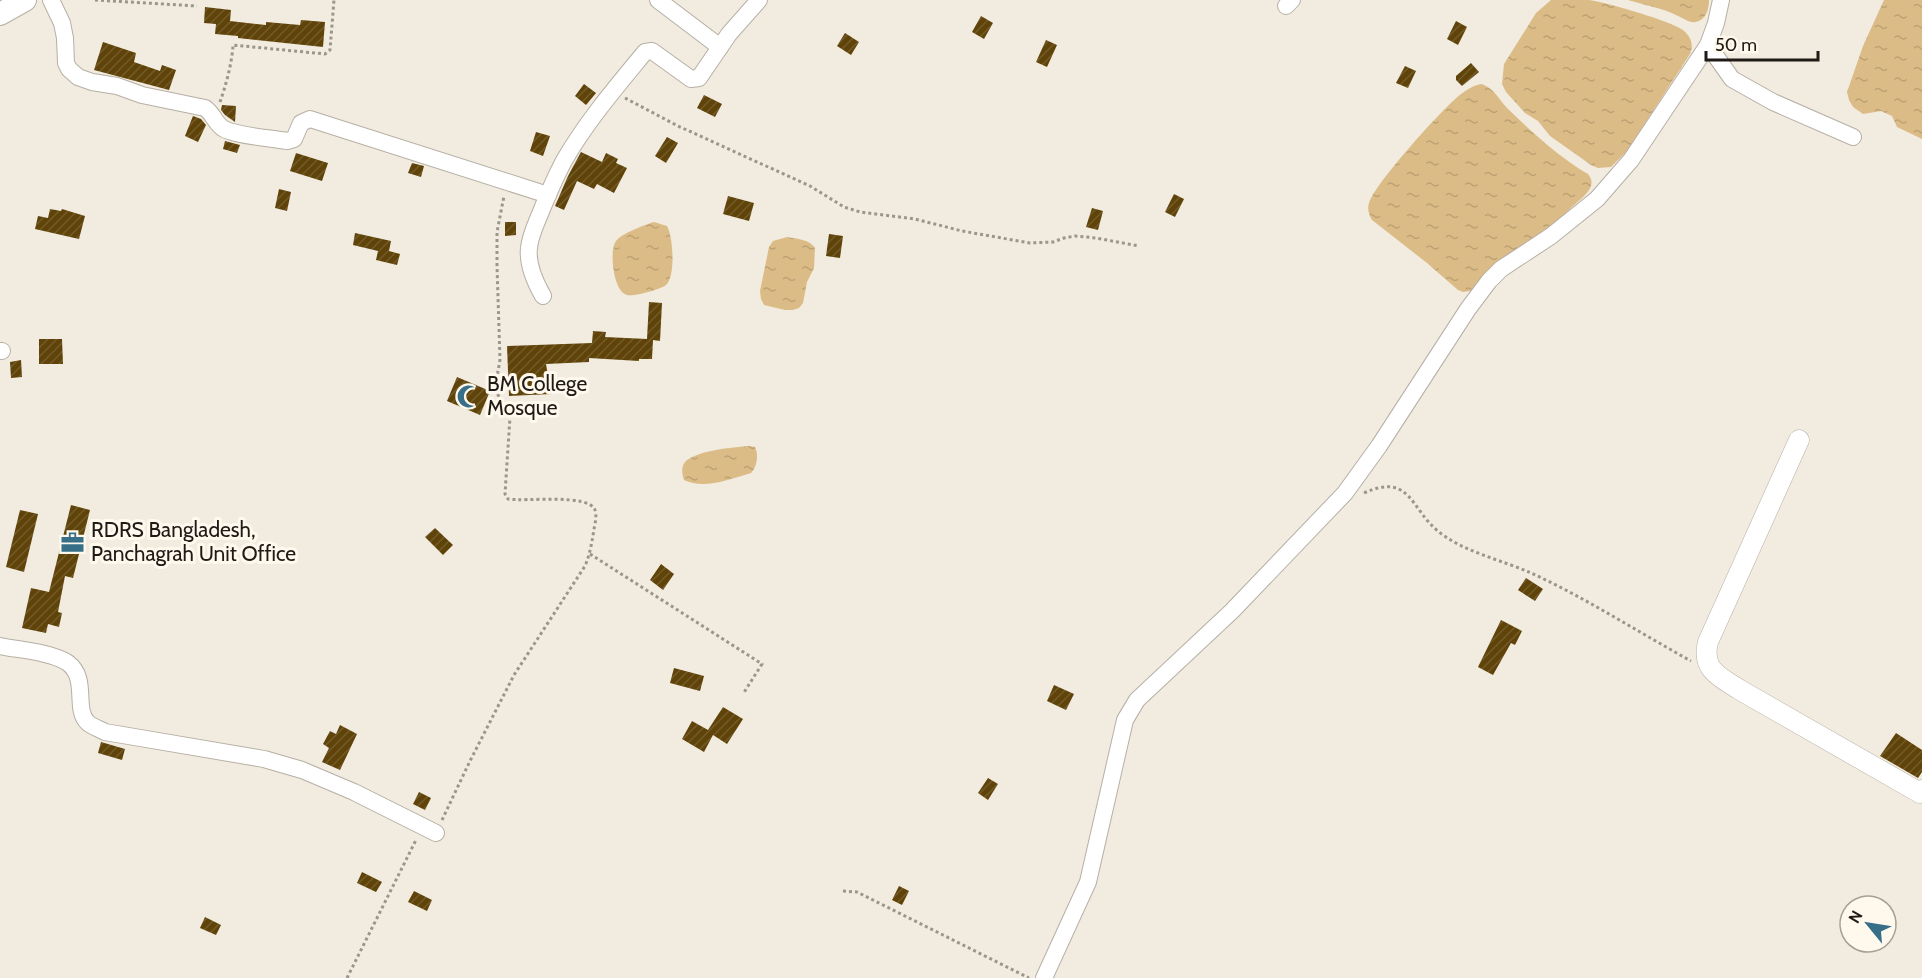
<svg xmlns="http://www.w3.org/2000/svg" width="1922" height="978" font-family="Cabin,sans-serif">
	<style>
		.water { fill: url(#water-ripples) }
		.building { fill: url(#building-hatch) }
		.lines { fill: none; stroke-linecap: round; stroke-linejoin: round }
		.minor-casing { stroke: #b6afa5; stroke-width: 18 }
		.tertiary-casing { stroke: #b6afa5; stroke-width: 21 }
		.secondary-casing { stroke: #b6afa5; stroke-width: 24 }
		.path { stroke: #9b968d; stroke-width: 3; stroke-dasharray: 3 3; stroke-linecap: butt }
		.minor { stroke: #fff; stroke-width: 16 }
		.tertiary { stroke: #fff; stroke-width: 20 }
		.secondary { stroke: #fff; stroke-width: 22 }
		.labels { text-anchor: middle; stroke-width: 6; stroke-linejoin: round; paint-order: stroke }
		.poi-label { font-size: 21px; fill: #1e1b17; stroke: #fff8ec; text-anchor: start }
	</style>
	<defs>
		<pattern id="water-ripples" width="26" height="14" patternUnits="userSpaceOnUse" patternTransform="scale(1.5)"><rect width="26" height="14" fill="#dcbc86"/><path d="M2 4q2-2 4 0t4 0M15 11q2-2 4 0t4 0" fill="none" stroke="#bca173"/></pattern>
		<pattern id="building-hatch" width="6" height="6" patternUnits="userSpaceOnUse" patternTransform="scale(1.5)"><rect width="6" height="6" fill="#5f4308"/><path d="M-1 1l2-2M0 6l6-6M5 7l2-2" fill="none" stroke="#725b2b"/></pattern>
	</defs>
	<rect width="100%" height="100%" fill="#f2ebdf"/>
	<g class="water">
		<path d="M 1551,0 C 1563,0 1577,0 1589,0 C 1605,2 1671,21 1683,30 C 1691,37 1694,44 1690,54 L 1627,151 L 1611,167 L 1598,168 L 1591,165 L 1550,136 L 1538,121 L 1525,113 L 1506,92 L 1502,84 L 1504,64 L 1536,13 Z"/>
		<path d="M 1628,0 L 1709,0 C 1709,9 1706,20 1696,22 C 1689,23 1683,18 1678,16 C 1663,8 1644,5 1628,0 Z"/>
		<polygon points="1884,0 1922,0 1922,139 1897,127 1892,116 1881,111 1863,114 1853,107 1849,100 1847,92 1863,46"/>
		<path d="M 1482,84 C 1495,89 1499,100 1508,109 C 1533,133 1559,157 1588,174 C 1600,188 1578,200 1570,209 C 1566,212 1563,216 1559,220 L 1470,291 L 1463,292 L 1458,290 L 1427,263 L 1372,220 C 1369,215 1367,209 1369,203 C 1376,182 1443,108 1461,94 C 1468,89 1474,85 1482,84 Z"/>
		<path d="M 654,222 L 667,226 C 673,236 676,276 666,285 C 662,289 633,297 627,295 C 613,292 609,250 616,241 C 622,233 645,225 654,222 Z"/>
		<path d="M 787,237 C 797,239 809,239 815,248 L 814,268 L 807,282 L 803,303 L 799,308 L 793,310 L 785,310 L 764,305 L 761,299 L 760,291 L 769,247 L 773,241 Z"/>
		<path d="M 749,446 L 755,447 C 759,455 757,467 751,473 C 731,479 703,490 684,480 C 682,474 681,467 685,462 C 695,451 734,447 749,446 Z"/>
	</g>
	<g class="building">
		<polygon points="205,7 231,10 230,21 266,25 266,22 300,25 301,20 325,22 323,47 238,38 238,36 215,34 216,24 204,23"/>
		<polygon points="981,16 993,23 984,39 972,32"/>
		<polygon points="1456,21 1467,27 1458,45 1447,39"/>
		<polygon points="845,33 859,42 851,55 837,46"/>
		<polygon points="1046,40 1057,45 1047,67 1036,62"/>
		<polygon points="103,42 136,53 134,62 160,71 162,65 176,70 169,90 94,70"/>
		<polygon points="1471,63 1479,72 1462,86 1456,80 1456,76"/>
		<polygon points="1405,66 1416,71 1408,88 1396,83"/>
		<polygon points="584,84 596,93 586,105 575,96"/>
		<polygon points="704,95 722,104 715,117 697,108"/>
		<polygon points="222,105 236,106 235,122 225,115 221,110"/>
		<polygon points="193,116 201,119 206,125 198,142 185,136"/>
		<polygon points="536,132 550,136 543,156 530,151"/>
		<polygon points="667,137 678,143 666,163 655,156"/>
		<polygon points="225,141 240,145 237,153 223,149"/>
		<polygon points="581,152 602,162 606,153 618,159 616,163 627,168 614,193 597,184 594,189 577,181 564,210 555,206 568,176"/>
		<polygon points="296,153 328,163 322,181 290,171"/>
		<polygon points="412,163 424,166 421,177 408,173"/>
		<polygon points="279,189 291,192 287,211 275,208"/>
		<polygon points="1174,194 1184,199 1175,217 1165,212"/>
		<polygon points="728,196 754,203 749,221 723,214"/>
		<polygon points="1092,208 1103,211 1098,230 1086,227"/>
		<polygon points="50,209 61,211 62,209 85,216 79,239 35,229 38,216 48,218"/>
		<polygon points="505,222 516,222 516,235 505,236"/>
		<polygon points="355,233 391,241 389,251 400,254 397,265 376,260 378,251 353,245"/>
		<polygon points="829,234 843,236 840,258 826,256"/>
		<polygon points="649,302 662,303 660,341 653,340 652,359 639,359 639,361 589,358 589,362 546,364 551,394 509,396 507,346 592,343 593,331 606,332 605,337 647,339"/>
		<polygon points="39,339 62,339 63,364 39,364"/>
		<polygon points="21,360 22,377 11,378 10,362"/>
		<polygon points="457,377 490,391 480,415 447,401"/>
		<polygon points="71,505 90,510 73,578 65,576 58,612 62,613 59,627 48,624 46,633 22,628 31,588 49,592"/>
		<polygon points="20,510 38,514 24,572 6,567"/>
		<polygon points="435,528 453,545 443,555 425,537"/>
		<polygon points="661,564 674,574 663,590 650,580"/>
		<polygon points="1526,578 1543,589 1535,601 1518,590"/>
		<polygon points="1501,620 1522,631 1515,645 1511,643 1493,675 1478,667"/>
		<polygon points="674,668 704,676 700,691 670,683"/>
		<polygon points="1054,685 1074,694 1066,710 1047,701"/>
		<polygon points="723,707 743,719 727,744 713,735 704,752 682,739 692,721 708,730"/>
		<polygon points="340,725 357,734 340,770 322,762 329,748 323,744 330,731 336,734"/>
		<polygon points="1896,733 1922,750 1922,772 1918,778 1880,756"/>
		<polygon points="101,742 125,749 122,760 98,753"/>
		<polygon points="988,778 998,784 988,800 978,793"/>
		<polygon points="419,792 431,798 425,810 413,804"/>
		<polygon points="362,872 382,882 376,892 357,883"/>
		<polygon points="899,886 909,891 902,905 892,900"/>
		<polygon points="414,891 432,900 427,911 408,902"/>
		<polygon points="205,917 221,925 216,935 200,928"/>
	</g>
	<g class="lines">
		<defs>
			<g id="minor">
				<path d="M 51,0 L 62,23 L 65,38 L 66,63 L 69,69 L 78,77 L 92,82 L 117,86 L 142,95 L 205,108 C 213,113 215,124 224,129 C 238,136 270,138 287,141 L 294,139 L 301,123 L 310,119 L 548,195"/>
				<polyline points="658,0 720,47"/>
				<polyline points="1286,6 1292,0"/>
				<polyline points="1708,45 1732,79 1773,102 1853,137"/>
				<path d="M 543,296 C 535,282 527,265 529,248 C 530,235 537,222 542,209 C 549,192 556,175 565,159 C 587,121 617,86 645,52 L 652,51 L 691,79 L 699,78 L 729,34 L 759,0"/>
				<polyline points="0,351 2,351"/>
				<path d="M 0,646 C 19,650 52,652 68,663 C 89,679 73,709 88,723 C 93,727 100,729 105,732 L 264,759 L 302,770 L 354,792 L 436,833"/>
				<polyline points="1044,978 1088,882 1125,720 1137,700 1232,611 1345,493 1379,446 1468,309 1489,281 1501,269 1551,236 1597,199 1631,160 1708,45 1716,23 1721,0"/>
			</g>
			<path id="tertiary" d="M 1799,440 L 1708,642 C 1701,670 1720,677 1740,690 L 1920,793 L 1922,790"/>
			<polyline id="secondary" points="0,14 25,0"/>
		</defs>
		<use href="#minor" class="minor-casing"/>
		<use href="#tertiary" class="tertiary-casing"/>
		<use href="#secondary" class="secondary-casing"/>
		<g class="path">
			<polyline points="95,0 197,6"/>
			<polyline points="625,98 678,126 810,186 844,207 860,212 915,219 962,231 1030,243 1053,242 1064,238 1075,236 1096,238 1139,246"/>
			<path d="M 220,102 C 226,85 232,63 233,45 L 325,54 L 330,50 L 334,0"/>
			<path d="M 1364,493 C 1411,472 1410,509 1439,532 C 1464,552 1502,560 1531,573 C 1586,598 1638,632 1691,661"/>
			<polyline points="590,554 762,664 743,694"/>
			<path d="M 442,820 L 470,761 L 514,675 L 585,566 C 590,554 592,542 594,529 C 595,524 597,515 595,510 C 589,493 524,502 508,499 L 505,494 L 510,417 L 508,409 L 498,395 L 495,388 L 500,360 L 497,266 L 497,232 L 504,196"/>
			<polyline points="843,891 857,892 1029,978"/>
			<polyline points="347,978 416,840"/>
		</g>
		<use href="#minor" class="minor"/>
		<use href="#tertiary" class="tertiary"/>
		<use href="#secondary" class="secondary"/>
	</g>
	<defs>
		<symbol id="mosque-bare" viewBox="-9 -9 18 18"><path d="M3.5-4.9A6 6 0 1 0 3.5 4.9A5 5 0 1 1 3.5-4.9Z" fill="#376f89" stroke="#fff8ec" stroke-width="2.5" paint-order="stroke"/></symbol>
		<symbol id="office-bare" viewBox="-9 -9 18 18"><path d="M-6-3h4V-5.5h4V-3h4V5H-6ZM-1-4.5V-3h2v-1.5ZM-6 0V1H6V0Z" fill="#376f89" stroke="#fff8ec" stroke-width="2.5" paint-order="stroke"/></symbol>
	</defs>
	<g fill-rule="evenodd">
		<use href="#mosque-bare" x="452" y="380" width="33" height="33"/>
		<use href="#office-bare" x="56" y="526" width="33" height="33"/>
	</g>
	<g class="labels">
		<g class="poi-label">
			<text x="487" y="391">BM College<tspan x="487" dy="24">Mosque</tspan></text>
			<text x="91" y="537">RDRS Bangladesh,<tspan x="91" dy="24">Panchagrah Unit Office</tspan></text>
		</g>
	</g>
	<g transform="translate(1868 924) rotate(300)"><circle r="28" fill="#fff8ec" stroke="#a5a097" stroke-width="1.5"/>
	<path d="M0-4.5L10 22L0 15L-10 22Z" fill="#376f89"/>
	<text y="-9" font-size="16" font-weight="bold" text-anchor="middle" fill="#1e1b17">N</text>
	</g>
	<path d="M1706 51v9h112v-9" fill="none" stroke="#1e1b17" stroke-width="3"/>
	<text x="1715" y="51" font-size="18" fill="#1e1b17" stroke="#fff8ec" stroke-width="4.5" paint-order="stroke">50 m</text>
</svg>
